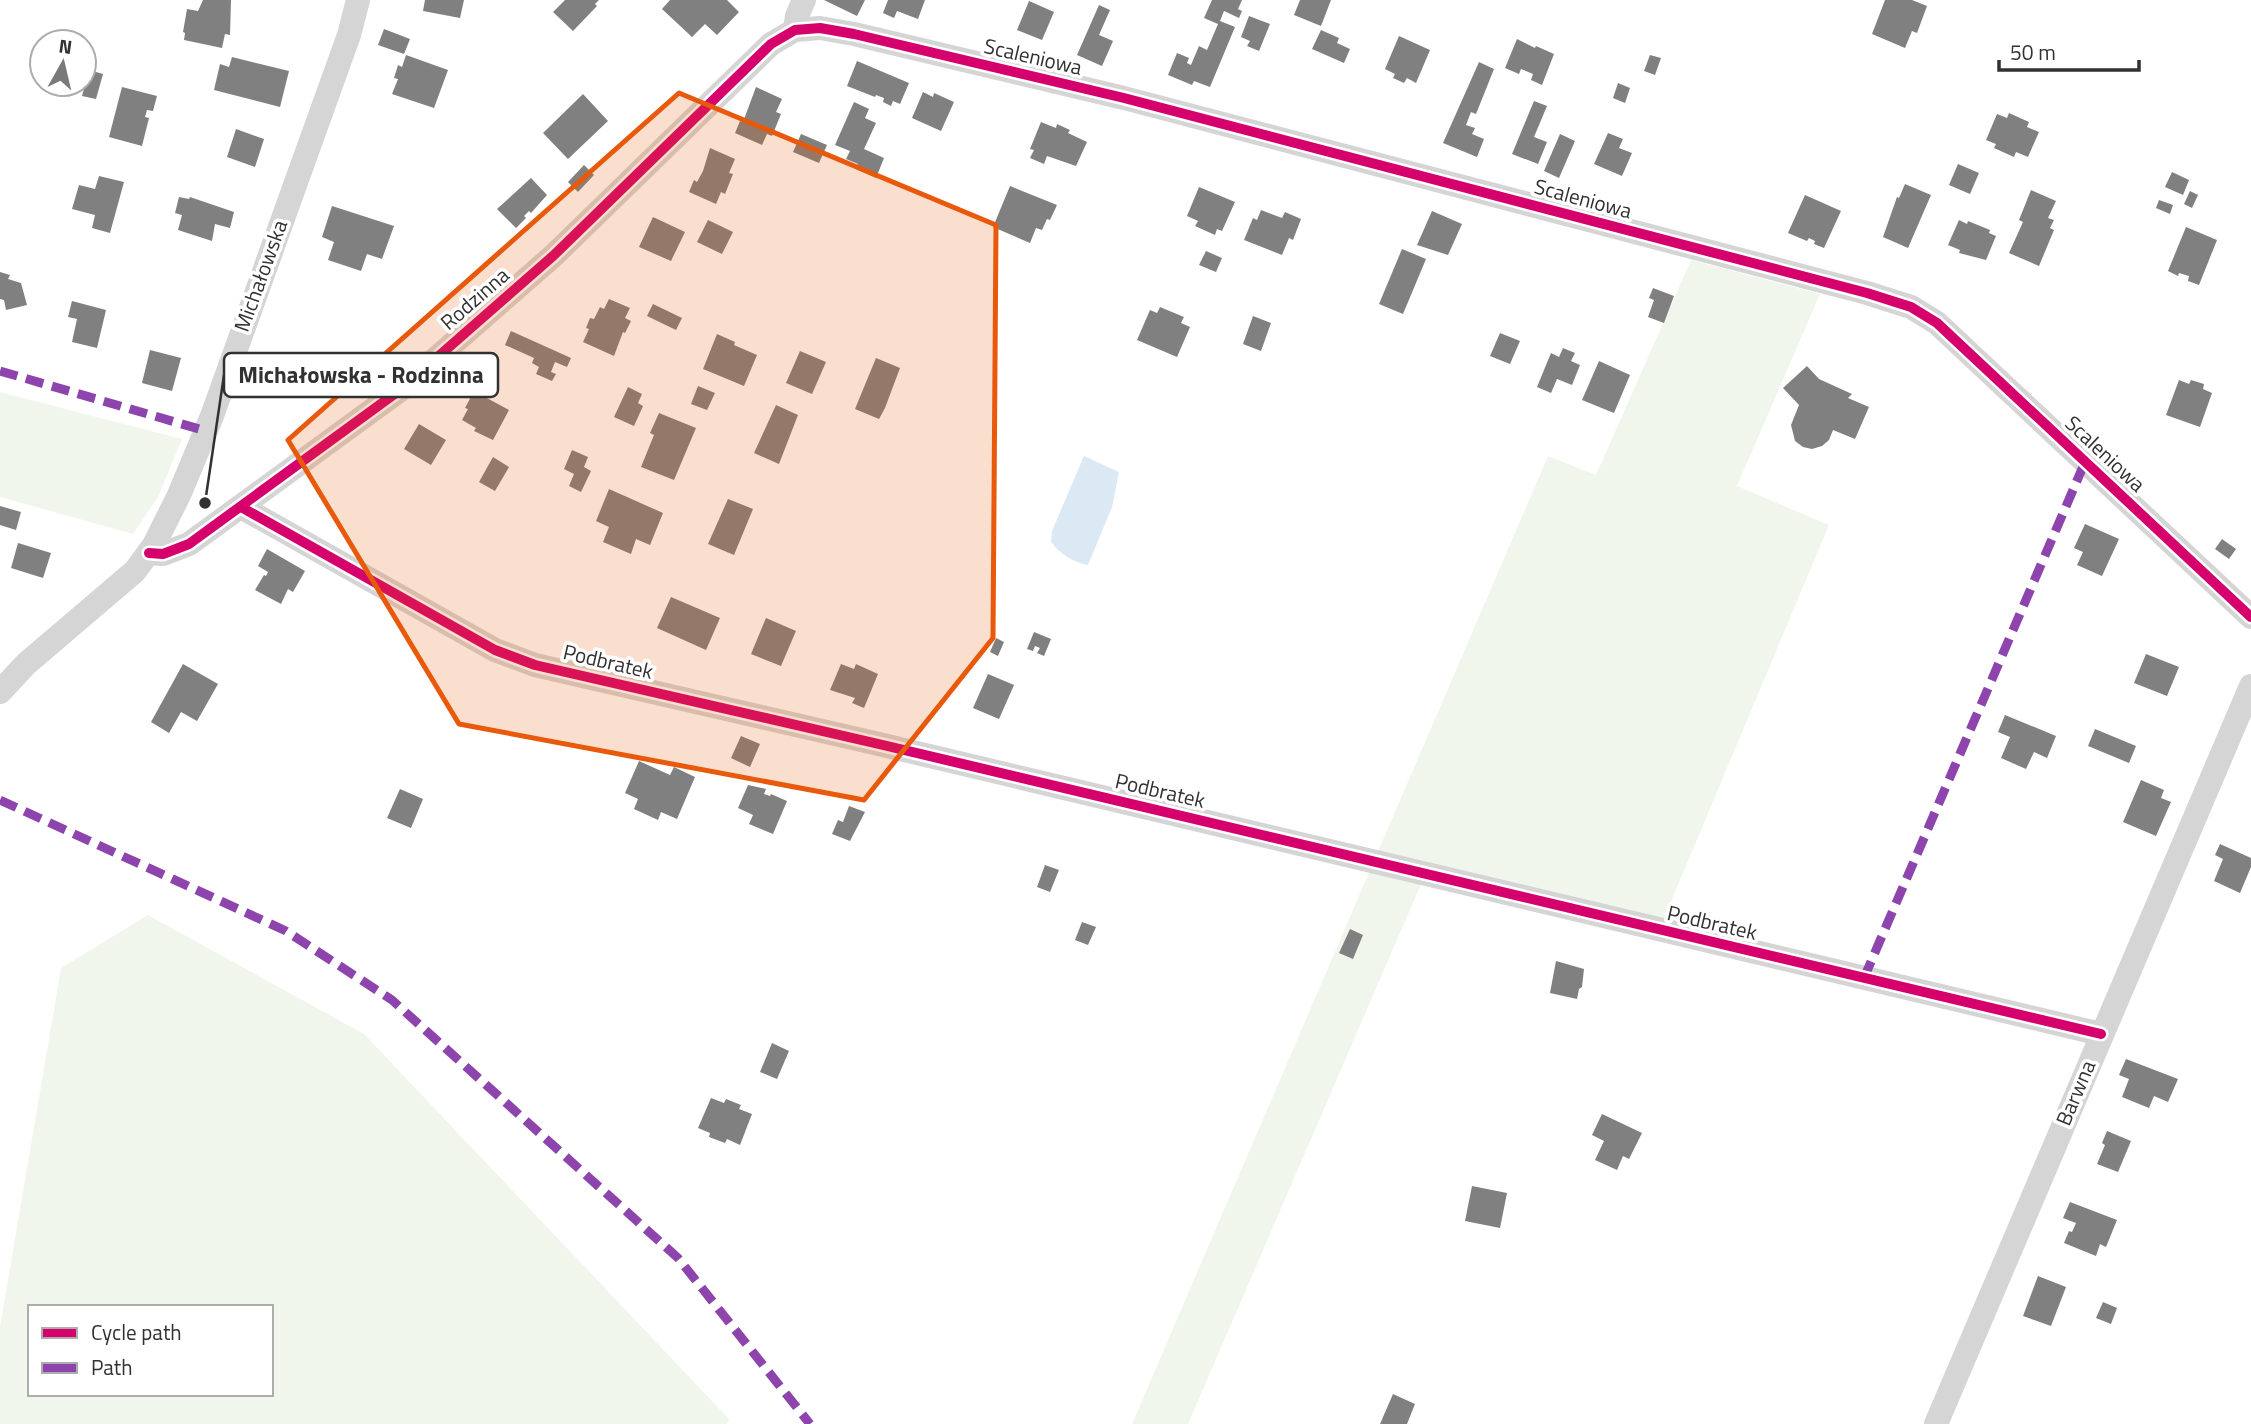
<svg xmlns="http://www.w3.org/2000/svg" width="2251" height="1424" font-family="'Titillium Web',sans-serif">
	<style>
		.green { fill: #f1f6ed; fill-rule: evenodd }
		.water { fill: #dae9f4 }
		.building { fill: #808080 }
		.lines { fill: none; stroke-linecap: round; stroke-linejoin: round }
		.minor { stroke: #d5d5d5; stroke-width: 24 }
		.quiet { stroke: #8e44ad; stroke-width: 9; stroke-dasharray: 18 9; stroke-linecap: butt }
		.cycleway-casing { stroke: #fff; stroke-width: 15 }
		.cycleway { stroke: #d6006c; stroke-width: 10 }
		.marked { fill: #e8590c; fill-opacity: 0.2; stroke: #e8590c; stroke-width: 5; stroke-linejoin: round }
		.labels { text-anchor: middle; stroke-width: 7; stroke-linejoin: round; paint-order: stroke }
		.street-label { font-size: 21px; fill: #313131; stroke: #fff }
		.leader { fill: none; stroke: #313131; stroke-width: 2.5 }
		.callout-dot { fill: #313131; stroke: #fff; stroke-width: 2.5 }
		.callout { fill: #fff; stroke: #313131; stroke-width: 2.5 }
		.callout-label { font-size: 23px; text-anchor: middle; font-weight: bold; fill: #313131 }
	</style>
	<rect width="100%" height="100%" fill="#fff"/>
	<g class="green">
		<polygon points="1691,260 1820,294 1737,486 1829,525 1662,923 1428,868 1188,1424 1132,1424 1548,456 1596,475"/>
		<polygon points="0,392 182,439 158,497 133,534 0,497"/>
		<path d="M 148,915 L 364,1034 L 729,1419 L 727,1424 L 0,1424 L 0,1327 L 61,968 ZM 30,1307 L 271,1307 L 271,1394 L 30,1394 Z"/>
	</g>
	<path class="water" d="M 1084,456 L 1119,472 L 1112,507 L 1088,565 C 1074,563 1059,553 1051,542 L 1052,531 Z"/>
	<g class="building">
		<polygon points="203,0 231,0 230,35 225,34 222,48 184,40 185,33 183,32 187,9 198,11"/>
		<polygon points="425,0 464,0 460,18 423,11"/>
		<polygon points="565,0 599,0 595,4 597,6 573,31 553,12"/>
		<polygon points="670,0 727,0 739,12 717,35 705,24 692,37 662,9"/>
		<polygon points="824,0 865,0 857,16"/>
		<polygon points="888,0 925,0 918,19 897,11 894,18 883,13"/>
		<polygon points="1212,0 1242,0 1238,9 1242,11 1239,18 1224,11 1220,21 1235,27 1210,87 1194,81 1192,85 1168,75 1177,53 1189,58 1187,63 1191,65 1199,46 1207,50 1218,24 1204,18"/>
		<polygon points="1300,0 1331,0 1321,26 1294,15"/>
		<polygon points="1885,0 1912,0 1927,6 1917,33 1912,31 1905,48 1872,34"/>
		<polygon points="1029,1 1054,12 1042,40 1017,30"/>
		<polygon points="1099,5 1110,10 1099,35 1113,41 1102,66 1077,55"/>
		<polygon points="1249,16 1270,24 1259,51 1247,46 1250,41 1241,37"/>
		<polygon points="384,29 410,39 404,54 378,45"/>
		<polygon points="1321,30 1339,38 1337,43 1350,49 1344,63 1312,49"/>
		<polygon points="1399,36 1430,50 1416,83 1407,78 1404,83 1393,78 1395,74 1385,69"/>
		<polygon points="1517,39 1535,48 1536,46 1554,54 1542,85 1531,80 1533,74 1521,69 1519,74 1505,68"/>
		<polygon points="406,55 448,70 434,108 392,94 398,79 394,78 398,65 402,67"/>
		<polygon points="1650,55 1661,58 1655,75 1644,71"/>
		<polygon points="232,57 289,71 280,107 214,90 220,64 229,67"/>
		<polygon points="857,61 909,83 900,104 893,101 891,106 883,102 884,98 876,95 875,97 847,86"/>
		<polygon points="1479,62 1494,69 1476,114 1471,112 1466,125 1475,128 1472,134 1484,139 1477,157 1443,143"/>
		<polygon points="89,70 103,74 96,99 82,96"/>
		<polygon points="1618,83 1630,88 1625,103 1613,98"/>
		<polygon points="122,87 157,96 153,111 147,110 145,117 149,118 142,146 109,137"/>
		<polygon points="756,87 782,99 776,112 781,114 772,136 767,134 762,145 735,133 740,121 743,122"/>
		<polygon points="923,92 933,97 934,93 954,102 941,131 912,118"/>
		<polygon points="583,94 608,121 568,159 543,133"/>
		<polygon points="1534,101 1547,106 1534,137 1547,142 1538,164 1512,154"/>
		<polygon points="854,102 869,109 865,118 876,123 864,149 884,158 876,178 856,169 858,164 846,159 850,151 835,145"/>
		<polygon points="2009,113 2029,122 2027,127 2039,132 2028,157 2016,152 2014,157 1994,148 1996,144 1986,140 1997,114 2007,118"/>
		<polygon points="1041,122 1056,128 1057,124 1070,130 1068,133 1087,142 1076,166 1047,156 1044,164 1030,158 1034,150 1030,149"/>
		<polygon points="236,129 264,139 255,167 227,157"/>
		<polygon points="1608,133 1623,139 1619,148 1632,153 1622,176 1594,164"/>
		<polygon points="801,134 827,145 819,163 793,152"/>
		<polygon points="1560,134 1575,141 1559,178 1544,171"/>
		<polygon points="710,148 735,159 729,173 733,174 725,194 721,192 716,204 689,192 694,180 697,182 703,171"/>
		<polygon points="1958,164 1979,173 1970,194 1949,185"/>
		<polygon points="584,165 594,175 578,192 568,182"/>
		<polygon points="2172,172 2189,180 2183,195 2165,187"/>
		<polygon points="99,176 124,182 110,233 92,228 95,215 72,209 79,185 95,189"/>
		<polygon points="531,178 547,195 531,213 529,211 524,216 526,218 516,228 497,209"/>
		<polygon points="1905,184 1931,195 1908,248 1883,237 1897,197 1899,198"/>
		<polygon points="1010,186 1057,205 1050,220 1047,219 1042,230 1036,228 1030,243 993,227"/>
		<polygon points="1199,187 1235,202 1222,231 1217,229 1215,235 1195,226 1198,221 1187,216"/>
		<polygon points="2031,190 2056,201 2048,218 2054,220 2050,228 2054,230 2039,266 2009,253 2023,222 2019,220"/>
		<polygon points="2190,191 2198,195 2192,208 2184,204"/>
		<polygon points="1805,195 1841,211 1824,248 1814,244 1815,241 1809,238 1807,241 1788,233"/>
		<polygon points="179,197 189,199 190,197 234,212 230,228 215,224 212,241 178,230 182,215 175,213"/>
		<polygon points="2159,200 2173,205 2170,214 2156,208"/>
		<polygon points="332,206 394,226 382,259 367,254 361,271 328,260 334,242 322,237"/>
		<polygon points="1261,210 1282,218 1285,212 1301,219 1293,240 1289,238 1282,255 1244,240 1253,218 1257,220"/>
		<polygon points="1432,211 1462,224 1448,255 1417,245"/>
		<polygon points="653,217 685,232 671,261 639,247"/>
		<polygon points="708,220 733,232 722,254 697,242"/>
		<polygon points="1959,220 1967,224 1968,221 1990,230 1989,233 1996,236 1986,260 1959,253 1960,250 1948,245"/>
		<polygon points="2186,227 2217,240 2199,285 2188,281 2189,276 2179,273 2178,276 2168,271"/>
		<polygon points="1402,249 1426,259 1403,314 1379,304"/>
		<polygon points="1206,251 1222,258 1216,272 1199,265"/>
		<polygon points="0,272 10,275 8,279 21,283 27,305 6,310 4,300 0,299"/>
		<polygon points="1653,288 1674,296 1664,323 1648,317 1654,300 1649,298"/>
		<polygon points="609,299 630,308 625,318 631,321 625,333 623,332 614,356 583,342 589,329 586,328 590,318 594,319 600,307 604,309"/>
		<polygon points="72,301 106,310 97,348 72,342 77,319 68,317"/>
		<polygon points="653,304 682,318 676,330 647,316"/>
		<polygon points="1160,307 1184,317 1181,323 1190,327 1177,357 1137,340 1150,310 1157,313"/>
		<polygon points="1253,316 1271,323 1261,351 1243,344"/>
		<polygon points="511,331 571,358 567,367 555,362 551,372 556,374 552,381 536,374 539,367 532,363 534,358 505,345"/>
		<polygon points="1500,333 1520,341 1510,364 1490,356"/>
		<polygon points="717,334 735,342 734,345 757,355 744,386 703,369"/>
		<polygon points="1563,348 1575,353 1571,361 1580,365 1572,385 1557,379 1551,393 1537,387 1551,353 1559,357"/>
		<polygon points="150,350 181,358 172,391 142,383"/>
		<polygon points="800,351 826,362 812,394 786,383"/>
		<polygon points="876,358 900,368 885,408 879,419 855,409"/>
		<polygon points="1599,361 1630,375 1614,413 1582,400"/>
		<polygon points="1807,366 1819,379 1852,394 1848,398 1869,407 1855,439 1833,430 1829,440 1822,446 1812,449 1803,447 1795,441 1791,425 1799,405 1783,388"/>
		<polygon points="2179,380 2189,384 2191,380 2204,384 2203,389 2212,393 2200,427 2166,415"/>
		<polygon points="698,386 715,393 707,410 691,404"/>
		<polygon points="628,387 642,394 638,403 643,406 634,426 614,417"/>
		<polygon points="474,391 509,410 493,440 474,431 476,428 462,420 468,409 465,408"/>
		<polygon points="776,405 798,415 779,464 754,453"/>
		<polygon points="659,413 696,428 674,480 641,467 654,435 650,433"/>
		<polygon points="419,424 446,440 431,465 404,449"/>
		<polygon points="572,450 588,457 584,467 591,471 581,492 569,486 574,474 564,469"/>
		<polygon points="493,457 509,467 495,491 479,482"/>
		<polygon points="609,489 663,513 650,545 636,539 631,554 603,542 609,527 596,521"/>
		<polygon points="728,499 753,509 734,555 708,544"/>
		<polygon points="0,506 21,512 16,530 0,525"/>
		<polygon points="2085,524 2119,539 2102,576 2077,565 2083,552 2074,548"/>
		<polygon points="2222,539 2236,549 2229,559 2215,549"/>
		<polygon points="18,543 51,553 43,578 11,568"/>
		<polygon points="267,549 305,571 293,592 288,589 281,604 255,590 264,575 266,576 268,572 258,566"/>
		<polygon points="671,597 720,618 706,650 657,628"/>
		<polygon points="766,618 796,631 781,666 751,654"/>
		<polygon points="1034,632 1051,639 1044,656 1037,653 1040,648 1035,646 1033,651 1027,649"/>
		<polygon points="996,638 1004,642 998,656 990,652"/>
		<polygon points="2146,654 2179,667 2167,696 2134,683"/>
		<polygon points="183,664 218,684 197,721 181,712 169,733 151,722"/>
		<polygon points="841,664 854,669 856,664 878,674 864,708 852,703 855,698 830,690"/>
		<polygon points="988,674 1014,685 999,719 973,708"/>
		<polygon points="2005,715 2056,736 2047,758 2034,752 2026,769 2001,758 2010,737 1998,732"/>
		<polygon points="2095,729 2136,746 2129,763 2088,746"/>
		<polygon points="741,736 760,744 750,767 731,758"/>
		<polygon points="639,761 670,775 674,767 695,777 677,819 661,812 658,820 634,809 638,799 625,793"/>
		<polygon points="2141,780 2164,790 2161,798 2171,802 2156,836 2123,822"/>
		<polygon points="748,785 766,789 764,794 770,796 771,794 787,801 773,834 749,824 753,815 738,808"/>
		<polygon points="400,789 423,799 411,828 387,818"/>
		<polygon points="849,806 865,812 850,841 832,834 838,820 843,822"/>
		<polygon points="2220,844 2251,858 2251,867 2240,893 2214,881 2223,859 2215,855"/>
		<polygon points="1045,865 1059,870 1050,892 1037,887"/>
		<polygon points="1082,922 1096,927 1088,945 1075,940"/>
		<polygon points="1350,929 1363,935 1353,959 1339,953"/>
		<polygon points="1556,961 1584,969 1582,987 1579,989 1577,999 1550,993"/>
		<polygon points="772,1043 789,1051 777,1079 760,1072"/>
		<polygon points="2126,1059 2178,1079 2168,1102 2154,1096 2149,1108 2122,1097 2129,1079 2119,1075"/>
		<polygon points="711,1098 724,1103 726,1099 741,1105 739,1109 752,1114 740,1145 727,1139 725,1143 709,1137 710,1133 698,1128"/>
		<polygon points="1602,1114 1642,1133 1629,1159 1623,1156 1617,1170 1595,1160 1604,1141 1592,1135"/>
		<polygon points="2107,1131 2131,1141 2118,1172 2097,1164 2105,1145 2102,1143"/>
		<polygon points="1472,1186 1507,1193 1500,1228 1465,1221"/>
		<polygon points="2070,1202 2117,1220 2106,1247 2100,1244 2096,1256 2064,1243 2069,1231 2072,1232 2076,1223 2063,1218"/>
		<polygon points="2038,1276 2066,1287 2051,1326 2023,1316"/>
		<polygon points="2103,1302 2117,1308 2111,1324 2096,1318"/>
		<polygon points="1393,1394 1415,1404 1407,1424 1380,1424"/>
	</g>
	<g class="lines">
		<g class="minor">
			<polyline points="795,30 797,16 804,0"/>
			<polyline points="241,507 495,650 535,665 883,745 2101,1034"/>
			<polyline points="149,553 163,554 189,544 400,390 553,256 771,44 795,30 820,28 854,34 1124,98 1867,293 1911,307 1937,323 2251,617"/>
			<polyline points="0,692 26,664 135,571 154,545 179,495 212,416 349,35 358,0"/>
			<polyline points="1936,1424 2251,686"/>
		</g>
		<g class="quiet">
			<polyline points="0,371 206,431"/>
			<polyline points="0,800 286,931 392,1000 678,1258 810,1424"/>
			<polyline points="1864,978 2085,462"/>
		</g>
		<defs>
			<g id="cycleway">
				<polyline points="241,507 495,650 535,665 883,745 2101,1034"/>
				<polyline points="149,553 163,554 189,544 400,390 553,256 771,44 795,30 820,28 854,34 1124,98 1867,293 1911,307 1937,323 2251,617"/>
			</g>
		</defs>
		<use href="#cycleway" class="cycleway-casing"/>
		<use href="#cycleway" class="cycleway"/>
	</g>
	<path class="marked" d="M 679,93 L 996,225 L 993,638 L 864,800 L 459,724 L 288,440 Z"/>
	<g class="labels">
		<g class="street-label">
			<text transform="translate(1033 57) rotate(13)" y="7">Scaleniowa</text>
			<text transform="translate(1583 199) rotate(15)" y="7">Scaleniowa</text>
			<text transform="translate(261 276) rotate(-70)" y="7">Michałowska</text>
			<text transform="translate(475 299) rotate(-41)" y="7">Rodzinna</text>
			<text transform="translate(2105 454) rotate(43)" y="7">Scaleniowa</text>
			<text transform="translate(608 662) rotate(13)" y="7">Podbratek</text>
			<text transform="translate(1160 791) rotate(13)" y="7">Podbratek</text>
			<text transform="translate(1712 923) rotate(13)" y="7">Podbratek</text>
			<text transform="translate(2076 1093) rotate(-67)" y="7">Barwna</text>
		</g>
	</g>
	<path class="leader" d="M205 503L224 375"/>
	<circle class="callout-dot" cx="205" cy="503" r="7"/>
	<rect class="callout" x="224" y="353" width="274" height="44" rx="7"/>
	<g class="callout-label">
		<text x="361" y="383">Michałowska - Rodzinna</text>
	</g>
	<rect x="28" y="1305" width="245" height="91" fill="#ffffff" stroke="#adadad" stroke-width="2"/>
	<rect x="42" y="1328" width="35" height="10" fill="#d6006c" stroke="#adadad" stroke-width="2"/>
	<text x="91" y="1340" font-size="21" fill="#313131">Cycle path</text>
	<rect x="42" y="1363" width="35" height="10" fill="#8e44ad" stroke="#adadad" stroke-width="2"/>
	<text x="91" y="1375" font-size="21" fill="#313131">Path</text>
	<g transform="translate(63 63) rotate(8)"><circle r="33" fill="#ffffff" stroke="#adadad" stroke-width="2"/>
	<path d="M0-5L12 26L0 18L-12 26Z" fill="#797979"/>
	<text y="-10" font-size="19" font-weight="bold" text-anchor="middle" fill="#313131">N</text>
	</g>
	<path d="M1999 60v10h140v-10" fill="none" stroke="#313131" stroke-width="3.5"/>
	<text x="2010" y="60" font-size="21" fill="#313131" stroke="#ffffff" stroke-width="5" paint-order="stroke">50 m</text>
</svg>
